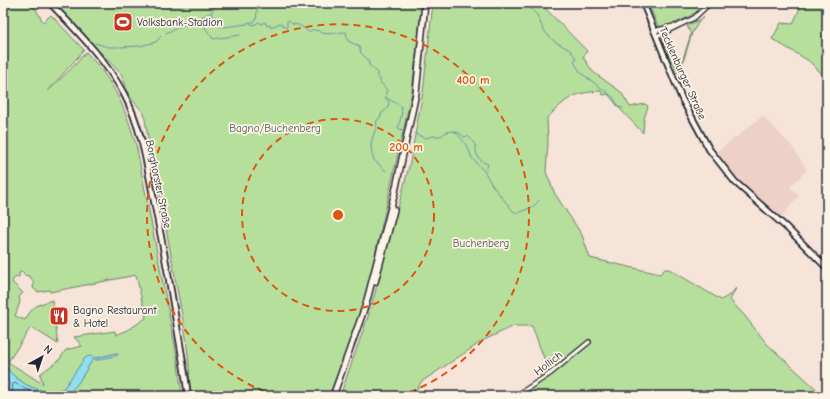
<svg xmlns="http://www.w3.org/2000/svg" width="830" height="399" font-family="'Comic Neue',sans-serif">
	<style>
		.built { fill: #edd0c6 }
		.green { fill: #b6df9c; stroke: #6c806c; fill-rule: evenodd }
		.water { fill: #91def0; stroke: #6593a8 }
		.lines { fill: none; stroke-linecap: round; stroke-linejoin: round }
		.shore { stroke: #4e6d83; stroke-width: 1 }
		.stream { stroke: #6593a8; stroke-width: 1 }
		.minor-casing { stroke: #22223b; stroke-width: 6 }
		.major-casing { stroke: #22223b; stroke-width: 8 }
		.highway-casing { stroke: #22223b; stroke-width: 8 }
		.minor { stroke: #fcf5e5; stroke-width: 3.5 }
		.major { stroke: #fcf5e5; stroke-width: 4.5 }
		.highway { stroke: #fcf5e5; stroke-width: 5 }
		.ring { fill: none; stroke: #de560e; stroke-width: 2; stroke-dasharray: 7 5 }
		.labels { text-anchor: middle; stroke-width: 3.5; stroke-linejoin: round; paint-order: stroke }
		.poi-label { font-size: 11px; fill: #22223b; stroke: #fcf5e5; text-anchor: start }
		.street-label { font-size: 11px; fill: #22223b; stroke: #fcf5e5 }
		.park-label { font-size: 11px; fill: #4e5b58; stroke: #fcf5e5 }
		.centre { fill: #de560e; stroke: #fcf5e5; stroke-width: 2 }
		.ring-label { font-size: 12px; text-anchor: middle; font-weight: bold; fill: #de560e; stroke: #fcf5e5; stroke-width: 3.5; stroke-linejoin: round; paint-order: stroke }
	</style>
	<rect width="100%" height="100%" fill="#f5e4d7"/>
	<filter id="ink" filterUnits="userSpaceOnUse"><feTurbulence type="fractalNoise" baseFrequency=".025" numOctaves="2"/><feDisplacementMap in="SourceGraphic" scale="8" xChannelSelector="R" yChannelSelector="G"/><feConvolveMatrix kernelMatrix="1 2 1 2 8 2 1 2 1" color-interpolation-filters="sRGB"/></filter>
	<g filter="url(#ink)">
		<polygon class="built" points="763,116 793,148 807,170 790,187 799,196 779,219 738,180 717,152"/>
		<g class="green">
			<path d="M 3,3 L 32,3 L 43,22 L 51,15 L 84,50 L 48,91 L 74,66 L 86,52 C 114,81 127,111 137,149 L 177,356 L 182,396 L 60,396 L 71,391 L 78,383 L 93,359 L 98,360 L 117,353 L 97,358 L 85,358 L 64,388 C 43,399 14,381 3,363 ZM 23,272 L 24,275 L 29,276 L 34,282 L 33,288 L 38,292 L 50,290 L 50,292 L 136,275 L 146,318 L 128,330 L 116,335 L 115,331 L 74,337 L 82,346 L 66,350 L 59,360 L 40,374 L 43,384 L 8,362 L 31,327 L 58,344 L 52,300 C 35,306 34,305 25,320 L 15,316 L 20,302 L 19,297 L 23,293 L 12,282 L 14,278 L 19,277 L 19,273 Z"/>
			<polygon points="54,3 422,3 412,92 364,304 329,396 190,396 189,364 186,337 154,162 148,138 144,113 130,97 122,75"/>
			<path d="M 433,3 L 540,3 L 587,51 L 583,57 L 593,72 L 621,92 L 630,107 L 645,104 L 648,106 L 644,119 L 643,133 L 620,109 L 608,94 L 603,95 L 601,91 C 571,93 568,98 547,118 L 548,142 L 546,172 L 555,194 L 582,235 L 590,258 L 660,274 L 665,269 L 669,269 L 721,300 L 731,294 L 736,288 L 730,300 L 744,315 L 767,344 L 824,396 L 515,396 L 536,381 L 547,366 L 532,326 L 514,326 L 484,340 L 421,382 L 413,396 L 340,396 L 370,311 L 409,167 L 423,92 Z"/>
			<path d="M 648,3 L 707,3 C 699,13 670,28 658,26 Z"/>
			<polygon points="802,3 827,3 827,79 809,61 772,39 781,23 793,24"/>
			<polygon points="704,17 700,20 692,33 680,72 675,73 662,38 665,40 664,41 677,70 680,68 691,34 687,26"/>
		</g>
		<path class="water" d="M 117,353 L 118,355 L 98,360 L 93,359 L 78,383 L 71,391 L 60,396 L 3,396 C 8,388 14,384 3,376 L 3,363 C 14,381 43,399 64,388 L 85,358 L 89,356 L 98,358 Z"/>
		<g class="lines">
			<path class="shore" d="M 8,396 L 12,392 L 13,384 L 15,383 C 26,390 35,394 48,396"/>
			<g class="stream">
				<path d="M 214,3 L 214,8 L 211,13 L 218,26 L 225,27 L 247,24 L 248,22 L 254,25 L 259,22 L 261,24 L 265,22 L 267,26 L 270,25 L 271,27 L 280,23 L 286,28 L 287,27 L 287,22 L 289,21 L 292,24 L 299,25 L 309,32 L 313,29 L 315,31 L 317,30 C 324,37 337,32 346,32 L 348,41 L 359,46 L 361,53 L 368,60 L 369,65 L 377,72 L 377,78 L 380,79 L 380,82 L 387,90 L 385,97 L 401,106 C 403,113 400,121 398,128 L 405,131"/>
				<polyline points="525,3 537,15 543,29 546,33 554,41 570,50 576,58 574,62 581,73 613,97 619,107 623,108"/>
				<polyline points="212,15 202,23 213,39 240,35"/>
				<polyline points="251,22 254,22 256,20 258,3"/>
				<polyline points="166,33 210,13"/>
				<polyline points="95,43 108,47 118,47"/>
				<polyline points="120,47 140,46 156,42 161,36"/>
				<polyline points="385,97 389,102 388,108 382,113 380,118 377,120 376,128 372,139 371,145 372,155 374,160 386,171"/>
				<path d="M 454,131 L 459,133 L 464,137 L 467,136 L 470,138 L 476,146 C 475,155 479,161 488,164 L 486,170"/>
				<path d="M 415,134 L 426,138 L 432,136 L 441,136 L 446,132 L 454,131 L 462,139 L 469,150 L 472,158 L 484,171 L 492,185 L 513,211 L 517,213 C 524,210 535,208 539,200"/>
			</g>
			<defs>
				<g id="minor">
					<polyline points="654,31 674,26"/>
					<polyline points="657,36 694,18 710,3"/>
					<polyline points="516,396 551,373 589,342"/>
				</g>
				<g id="major">
					<path d="M 50,3 C 77,31 105,59 124,94 C 143,130 148,172 156,211 C 162,242 168,272 173,303 C 178,334 184,365 188,396"/>
					<polyline points="643,3 682,99 709,149 735,182 787,228 827,268"/>
				</g>
				<g id="highway">
					<polyline points="375,282 394,210"/>
					<polyline points="333,396 366,304 395,192 416,93 425,3"/>
				</g>
			</defs>
			<use href="#minor" class="minor-casing"/>
			<use href="#major" class="major-casing"/>
			<use href="#highway" class="highway-casing"/>
			<use href="#minor" class="minor"/>
			<use href="#major" class="major"/>
			<use href="#highway" class="highway"/>
		</g>
	</g>
	<g class="ring">
		<circle cx="338" cy="215" r="96"/>
		<path d="M276 396A191 191 0 1 1 400 396"/>
	</g>
	<defs>
		<symbol id="stadium-square" viewBox="-11 -11 22 22"><rect x="-9" y="-9" width="18" height="18" rx="4" fill="#c8321e" stroke="#fcf5e5"/><path d="M0-5a6.5 5 0 1 0 0 10a6.5 5 0 1 0 0-10ZM-3.5-1.8h7v3.6h-7Z" fill="#fff"/></symbol>
		<symbol id="restaurant-square" viewBox="-11 -11 22 22"><rect x="-9" y="-9" width="18" height="18" rx="4" fill="#c8321e" stroke="#fcf5e5"/><path d="M-5-6h1v4h1v-4h1v4h1v-4h1v5L-1.5 .5V6h-2V.5L-5-1ZM5-6V6H3V1.5H1.5Q1.5-4 5-6Z" fill="#fff"/></symbol>
	</defs>
	<g fill-rule="evenodd">
		<use href="#stadium-square" x="112" y="11" width="22" height="22"/>
		<use href="#restaurant-square" x="48" y="305" width="22" height="22"/>
	</g>
	<g class="labels">
		<g class="poi-label">
			<text x="137" y="26">Volksbank-Stadion</text>
			<text x="73" y="314">Bagno Restaurant<tspan x="73" dy="13">&amp; Hotel</tspan></text>
		</g>
		<g class="street-label">
			<text transform="translate(683 73) rotate(66)" y="4">Tecklenburger Straße</text>
			<text transform="translate(159 184) rotate(78)" y="4">Borghorster Straße</text>
			<text transform="translate(548 363) rotate(-37)" y="4">Hollich</text>
		</g>
		<g class="park-label">
			<text x="275" y="132">Bagno/Buchenberg</text>
			<text x="481" y="247">Buchenberg</text>
		</g>
	</g>
	<circle cx="338" cy="215" r="6" class="centre"/>
	<g class="ring-label">
		<text x="473" y="84">400 m</text>
		<text x="406" y="151">200 m</text>
	</g>
	<rect width="830" height="399" fill="none" stroke="#fcf5e5" stroke-width="16"/>
	<rect x="8" y="8" width="814" height="383" fill="none" stroke="#22223b" stroke-width="1.5" filter="url(#ink)"/>
	<g transform="translate(42 357) rotate(40)" stroke="#fcf5e5" stroke-width="3" paint-order="stroke">
	<path d="M0-3L7 15L0 10L-7 15Z" fill="#22223b"/>
	<text y="-6" font-size="11" font-weight="bold" text-anchor="middle" fill="#22223b">N</text>
	</g>
</svg>
